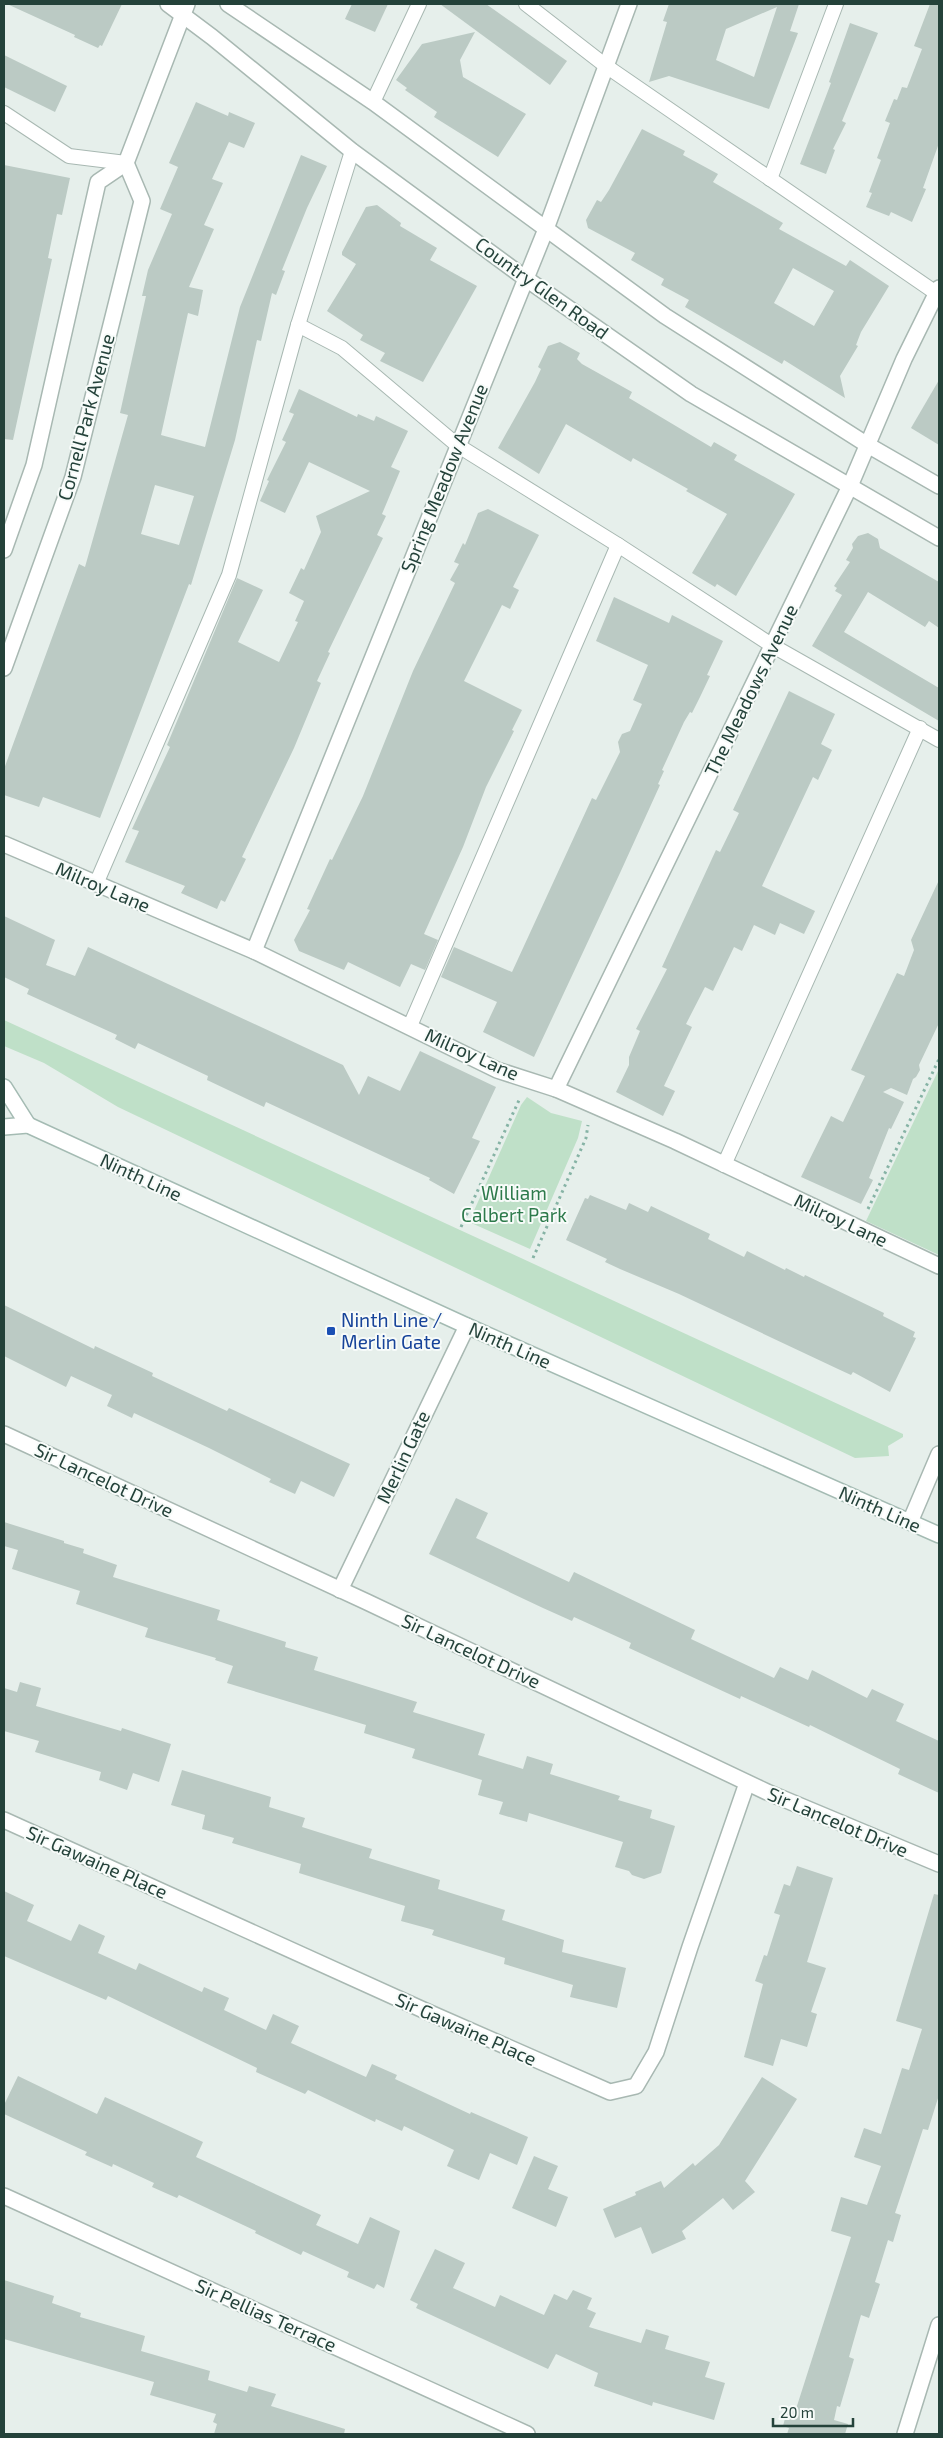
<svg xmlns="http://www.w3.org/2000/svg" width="943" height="2438" font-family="'Exo 2',sans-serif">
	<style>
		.green { fill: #bfe0c8 }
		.building { fill: #bbcac4; fill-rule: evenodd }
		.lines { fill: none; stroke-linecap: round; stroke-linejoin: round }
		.service-casing { stroke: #a8b8b2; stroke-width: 16 }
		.minor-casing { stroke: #a8b8b2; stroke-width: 18 }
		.secondary-casing { stroke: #a4bbb3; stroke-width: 18 }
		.path { stroke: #86b3a5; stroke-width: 3; stroke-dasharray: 2.5 4; stroke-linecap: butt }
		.service { stroke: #fff; stroke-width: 14 }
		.minor { stroke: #fff; stroke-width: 15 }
		.secondary { stroke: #fff; stroke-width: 15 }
		.transit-dot { fill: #1a4fb4; stroke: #f7fbf9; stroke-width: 2 }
		.labels { text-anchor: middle; stroke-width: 4; stroke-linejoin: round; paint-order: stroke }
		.street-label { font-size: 19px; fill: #24423a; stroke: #f7fbf9 }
		.park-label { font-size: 19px; fill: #2d7a4b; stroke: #f7fbf9 }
		.transit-label { font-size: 19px; fill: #164399; stroke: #f7fbf9; text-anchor: start }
	</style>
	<rect width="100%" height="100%" fill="#e6efeb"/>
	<g class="green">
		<polygon points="4,1020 903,1434 903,1437 888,1446 889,1456 855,1458 118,1107 44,1063 4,1046"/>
		<polygon points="939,1069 939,1255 866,1221"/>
		<polygon points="527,1097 551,1113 582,1121 578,1138 530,1249 469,1222 521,1105"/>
	</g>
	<g class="building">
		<polygon points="7,4 122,4 102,46 100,45 98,48 74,37 75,35"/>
		<polygon points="352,4 388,4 375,32 345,19"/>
		<polygon points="440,4 486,4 567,61 550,85"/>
		<path d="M 669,4 L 799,4 L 790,31 L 798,33 L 769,109 L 669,76 L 649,82 L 667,22 L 663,21 ZM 777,7 L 754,77 L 716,60 L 726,29 Z"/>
		<polygon points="930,4 939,4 939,143 923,188 926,189 912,222 891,212 889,216 866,207 872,193 869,192 881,160 877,158 890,123 885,121 894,99 897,100 902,87 907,88 922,49 914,46"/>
		<polygon points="850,23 878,33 842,121 846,123 833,149 835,150 826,174 800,164 831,83 829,82"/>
		<polygon points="475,32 460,60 463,77 526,114 498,157 434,117 437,112 405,90 407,88 396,80 422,44"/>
		<polygon points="4,55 67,86 55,112 4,87"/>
		<path d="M 196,102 L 228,116 L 229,112 L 255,123 L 244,148 L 229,142 L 212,179 L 223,183 L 204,225 L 214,229 L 189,287 L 203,290 L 198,316 L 188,313 L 161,435 L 205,447 L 240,307 L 301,155 L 327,166 L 307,208 L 282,270 L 285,271 L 276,295 L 272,293 L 261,341 L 257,340 L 235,440 L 191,585 L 189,584 L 100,818 L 43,797 L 39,807 L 4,795 L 4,769 L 79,564 L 85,567 L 128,415 L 120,413 L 146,296 L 142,296 L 148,270 L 172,214 L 160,209 L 178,167 L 169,163 ZM 155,485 L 194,496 L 179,545 L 141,534 Z"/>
		<path d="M 642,129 L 685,151 L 683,155 L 718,174 L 713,182 L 783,223 L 779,229 L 846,266 L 850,260 L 889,286 L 861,332 L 856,345 L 858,346 L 840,376 L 845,398 L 784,360 L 782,364 L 685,307 L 689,300 L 661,285 L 664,279 L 631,260 L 635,253 L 588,228 L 586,220 L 597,200 L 601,202 L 609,190 ZM 793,268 L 834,291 L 814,326 L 774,303 Z"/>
		<polygon points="4,165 70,178 62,215 57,214 48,258 52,259 13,440 4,439"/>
		<polygon points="377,205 401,223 400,226 437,248 430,260 477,286 423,382 380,361 385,353 360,340 363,335 327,311 356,264 342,255 342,252 366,207"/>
		<polygon points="560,342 580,353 577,359 582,364 632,392 629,398 711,447 714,442 737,455 734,460 795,494 736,596 717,584 715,587 692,573 727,514 686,491 688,489 633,458 631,462 566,424 539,474 498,448 535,382 541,369 538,367 548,346"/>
		<polygon points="939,380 939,445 911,428"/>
		<polygon points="299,389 357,417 358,414 374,421 376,416 408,431 391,467 400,471 382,514 386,516 377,535 383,538 328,652 330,653 317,681 321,683 294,748 242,857 246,859 225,902 221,900 217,909 181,893 185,886 125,862 139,831 132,829 170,747 167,745 237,578 263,590 238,642 279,662 298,622 295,621 304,601 289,593 301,568 304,570 321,532 316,516 370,491 309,462 285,513 260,501 269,481 267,480 286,442 282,440 294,414 289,412"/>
		<polygon points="488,509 539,535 513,587 519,590 510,609 502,605 464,681 522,710 512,730 514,731 486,787 463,847 424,934 438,940 425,970 411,964 400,987 348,962 344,970 299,951 294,940 310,910 307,909 330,859 332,860 363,796 413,671 455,583 450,580 459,564 454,562 463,543 465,545 478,513"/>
		<polygon points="868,533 878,539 880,548 939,582 939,628 929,621 925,627 868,592 844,632 939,688 939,721 812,646 842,595 835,591 837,588 834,586 850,562 846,560 853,548 852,544 858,536"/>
		<polygon points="614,597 669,623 672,615 723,641 707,675 710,676 700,697 692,713 690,712 684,722 662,770 664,771 658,784 660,785 620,873 534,1057 483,1032 497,1002 441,977 454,947 512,972 592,798 596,800 620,752 618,742 622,734 630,731 642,704 633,700 648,665 596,641"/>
		<polygon points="789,691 835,714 821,744 832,750 818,780 813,777 762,886 815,911 804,934 780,923 775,935 754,925 742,951 734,947 713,991 705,987 686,1024 692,1027 664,1086 675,1091 663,1116 616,1092 629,1065 629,1057 640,1031 636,1029 667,969 662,967 716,850 720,852 739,813 733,810"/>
		<polygon points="939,880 939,1023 919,1065 920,1070 916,1077 913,1079 907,1095 891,1088 883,1092 904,1102 891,1129 889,1128 869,1178 873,1180 861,1204 801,1177 831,1116 843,1122 865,1076 851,1070 897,973 904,976 914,950 911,940"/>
		<polygon points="4,916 55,940 46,965 75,976 88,947 343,1065 359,1095 368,1076 400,1091 420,1051 496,1087 472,1138 480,1141 454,1194 429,1180 430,1178 266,1102 264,1107 207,1080 208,1076 138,1043 135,1049 115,1039 117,1035 27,994 29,989 4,977"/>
		<polygon points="590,1195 626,1210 629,1203 648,1212 651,1206 710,1234 708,1239 744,1257 747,1251 785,1270 786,1268 804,1277 805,1275 884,1313 883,1316 915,1332 913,1337 916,1338 890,1392 853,1372 851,1375 838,1369 679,1294 620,1269 605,1262 607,1259 566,1240 585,1198 588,1199"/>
		<polygon points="4,1305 94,1349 95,1346 153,1373 152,1376 227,1411 229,1408 350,1464 334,1497 301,1481 295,1494 269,1482 271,1479 209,1448 134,1413 132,1418 107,1406 112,1395 71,1376 66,1387 4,1356"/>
		<polygon points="456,1498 488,1513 476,1538 569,1582 574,1572 620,1594 695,1630 691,1639 774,1678 780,1667 808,1680 812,1670 867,1698 872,1689 904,1704 896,1721 939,1741 939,1793 898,1774 900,1769 810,1725 809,1727 741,1696 740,1699 629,1648 631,1643 574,1617 572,1621 543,1608 429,1554"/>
		<polygon points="4,1522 64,1541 64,1543 84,1549 83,1553 117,1565 113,1577 220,1610 217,1620 286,1642 285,1647 318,1657 314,1670 417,1702 413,1712 485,1734 478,1755 523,1769 527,1756 553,1764 550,1774 620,1796 618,1800 652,1810 650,1818 675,1826 661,1873 644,1879 632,1875 629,1871 615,1867 623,1842 529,1813 527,1822 499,1814 503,1802 478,1795 482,1780 412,1758 415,1749 364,1733 366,1725 227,1683 233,1666 215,1660 216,1658 145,1637 148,1628 76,1604 80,1591 12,1569 18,1550 4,1546"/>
		<polygon points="20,1682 41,1688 36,1706 121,1731 122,1728 171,1744 159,1782 133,1773 127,1790 99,1780 101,1772 35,1752 39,1741 4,1731 4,1688 17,1692"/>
		<polygon points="182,1770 271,1797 269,1807 305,1818 302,1827 372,1849 369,1858 440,1880 438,1889 505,1910 502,1920 564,1940 562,1952 626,1968 617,2008 570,1997 573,1985 504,1964 505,1958 432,1935 434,1930 401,1921 405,1906 299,1873 301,1864 232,1843 234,1838 202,1829 205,1815 171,1805"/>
		<polygon points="797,1866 833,1878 807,1962 826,1968 811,2012 817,2014 807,2047 781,2039 773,2066 744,2057 763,1984 755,1981 764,1955 767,1956 780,1915 774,1913 784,1884 790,1886"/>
		<polygon points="4,1891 34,1905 27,1921 71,1941 79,1924 105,1936 98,1953 136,1970 139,1963 202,1992 204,1987 229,1998 224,2010 266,2030 273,2014 299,2026 291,2043 366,2077 372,2064 397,2075 395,2079 470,2114 471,2112 528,2137 517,2165 490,2153 479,2180 447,2166 454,2150 404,2126 402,2131 376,2119 375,2122 308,2090 305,2094 256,2072 257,2068 108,1996 106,2000 4,1956"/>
		<polygon points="934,1894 939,1895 939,2095 928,2130 923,2129 895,2213 901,2215 893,2242 888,2240 875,2282 880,2284 869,2318 861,2315 849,2357 854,2359 840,2407 837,2406 834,2420 848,2424 845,2434 787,2434 789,2428 783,2426 788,2407 796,2409 851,2237 831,2231 841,2197 867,2205 881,2166 854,2157 864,2128 881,2134 902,2068 909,2070 922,2029 896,2021"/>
		<polygon points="18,2076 97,2114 105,2097 203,2142 196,2157 321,2215 316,2225 358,2244 370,2217 400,2231 384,2288 377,2284 374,2289 347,2277 349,2272 303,2251 301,2255 255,2233 256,2231 179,2195 177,2198 152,2187 154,2183 113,2164 112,2167 85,2155 87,2152 4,2114 4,2105"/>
		<polygon points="762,2077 797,2099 745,2181 755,2192 733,2210 723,2198 682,2231 686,2239 652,2254 641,2227 615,2238 603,2209 636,2195 635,2192 661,2181 664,2188 693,2163 695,2166 719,2145"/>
		<polygon points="534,2156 558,2166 548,2189 568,2197 556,2227 512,2208"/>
		<polygon points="435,2249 465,2263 453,2288 495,2307 500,2295 544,2315 554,2294 567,2300 573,2290 592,2298 587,2309 596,2313 589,2327 641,2343 646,2329 669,2336 665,2349 710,2362 705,2377 725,2383 714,2420 653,2402 652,2406 594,2386 598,2373 556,2354 548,2369 416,2308 418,2304 410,2300"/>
		<polygon points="4,2280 54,2296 52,2303 81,2313 80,2317 145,2336 141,2351 210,2371 208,2380 247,2392 249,2386 276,2394 271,2406 345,2429 344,2434 214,2434 217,2424 213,2422 216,2414 150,2395 154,2382 4,2339"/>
	</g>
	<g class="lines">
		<defs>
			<g id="service">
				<polyline points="526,4 606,66 939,295"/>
				<polyline points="373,102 419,4"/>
				<polyline points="4,113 69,156 126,163"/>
				<polyline points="770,179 836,4"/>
				<polyline points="298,325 342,348 457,445 618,545 773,646 939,740"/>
				<polyline points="96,884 229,575 298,325 352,151"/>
				<polyline points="410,1026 618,545"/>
				<polyline points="724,1165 920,728"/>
			</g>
			<g id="minor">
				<polyline points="168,4 212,37 352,151 525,278 691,394 939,538"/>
				<polyline points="228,4 373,102 665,316 866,444 939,486"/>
				<polyline points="4,550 34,465 98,182 126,163 187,4"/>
				<polyline points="4,668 73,477 142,201 126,163"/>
				<polyline points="4,844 254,951 497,1070 556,1089 675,1141 939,1266"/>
				<polyline points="254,951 546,229 629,4"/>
				<polyline points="556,1089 850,486 904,359 939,288"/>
				<polyline points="4,1434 367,1602 767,1792 939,1864"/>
				<polyline points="910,1522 939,1454"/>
				<polyline points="340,1590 467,1326"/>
				<polyline points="4,1820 430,2013 610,2092 636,2086 656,2052 690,1947 747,1783"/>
				<polyline points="4,2196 527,2434"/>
				<polyline points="905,2434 939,2325"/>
			</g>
			<g id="secondary">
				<polyline points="4,1087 28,1125"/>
				<polyline points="4,1127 28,1125 467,1326 939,1535"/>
			</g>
		</defs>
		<use href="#service" class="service-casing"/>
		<use href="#minor" class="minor-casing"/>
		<use href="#secondary" class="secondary-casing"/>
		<g class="path">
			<polyline points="868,1209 939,1059"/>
			<polyline points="461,1227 520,1098"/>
			<polyline points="533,1258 586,1138 588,1125"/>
		</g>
		<use href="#service" class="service"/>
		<use href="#minor" class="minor"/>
		<use href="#secondary" class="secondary"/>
	</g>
	<rect class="transit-dot" x="326" y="1326" width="10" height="10" rx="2.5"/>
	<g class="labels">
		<g class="street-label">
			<text transform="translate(542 288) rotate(36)" y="7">Country Glen Road</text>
			<text transform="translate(86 417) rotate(-75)" y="7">Cornell Park Avenue</text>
			<text transform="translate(444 478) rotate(-68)" y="7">Spring Meadow Avenue</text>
			<text transform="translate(751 690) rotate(-64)" y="7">The Meadows Avenue</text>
			<text transform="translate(103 887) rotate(23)" y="7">Milroy Lane</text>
			<text transform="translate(472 1054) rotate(24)" y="7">Milroy Lane</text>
			<text transform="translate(141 1177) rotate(25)" y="7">Ninth Line</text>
			<text transform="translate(841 1220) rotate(25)" y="7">Milroy Lane</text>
			<text transform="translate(510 1345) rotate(24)" y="7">Ninth Line</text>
			<text transform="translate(403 1457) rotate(-65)" y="7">Merlin Gate</text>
			<text transform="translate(104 1480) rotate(25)" y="7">Sir Lancelot Drive</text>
			<text transform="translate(880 1509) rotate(24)" y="7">Ninth Line</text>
			<text transform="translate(471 1651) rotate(25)" y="7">Sir Lancelot Drive</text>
			<text transform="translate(838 1822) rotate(23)" y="7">Sir Lancelot Drive</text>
			<text transform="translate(97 1862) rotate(24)" y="7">Sir Gawaine Place</text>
			<text transform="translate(466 2029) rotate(24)" y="7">Sir Gawaine Place</text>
			<text transform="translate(266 2315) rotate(24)" y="7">Sir Pellias Terrace</text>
		</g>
		<g class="park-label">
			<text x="514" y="1200">William<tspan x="514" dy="22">Calbert Park</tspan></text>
		</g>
		<g class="transit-label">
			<text x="341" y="1327">Ninth Line /<tspan x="341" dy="22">Merlin Gate</tspan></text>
		</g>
	</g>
	<rect width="943" height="2438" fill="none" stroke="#24423a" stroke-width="10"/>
	<path d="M773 2418v8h80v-8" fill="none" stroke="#24423a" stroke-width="2.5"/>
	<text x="780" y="2418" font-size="15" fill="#24423a" stroke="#f7fbf9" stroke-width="4" paint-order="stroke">20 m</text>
</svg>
